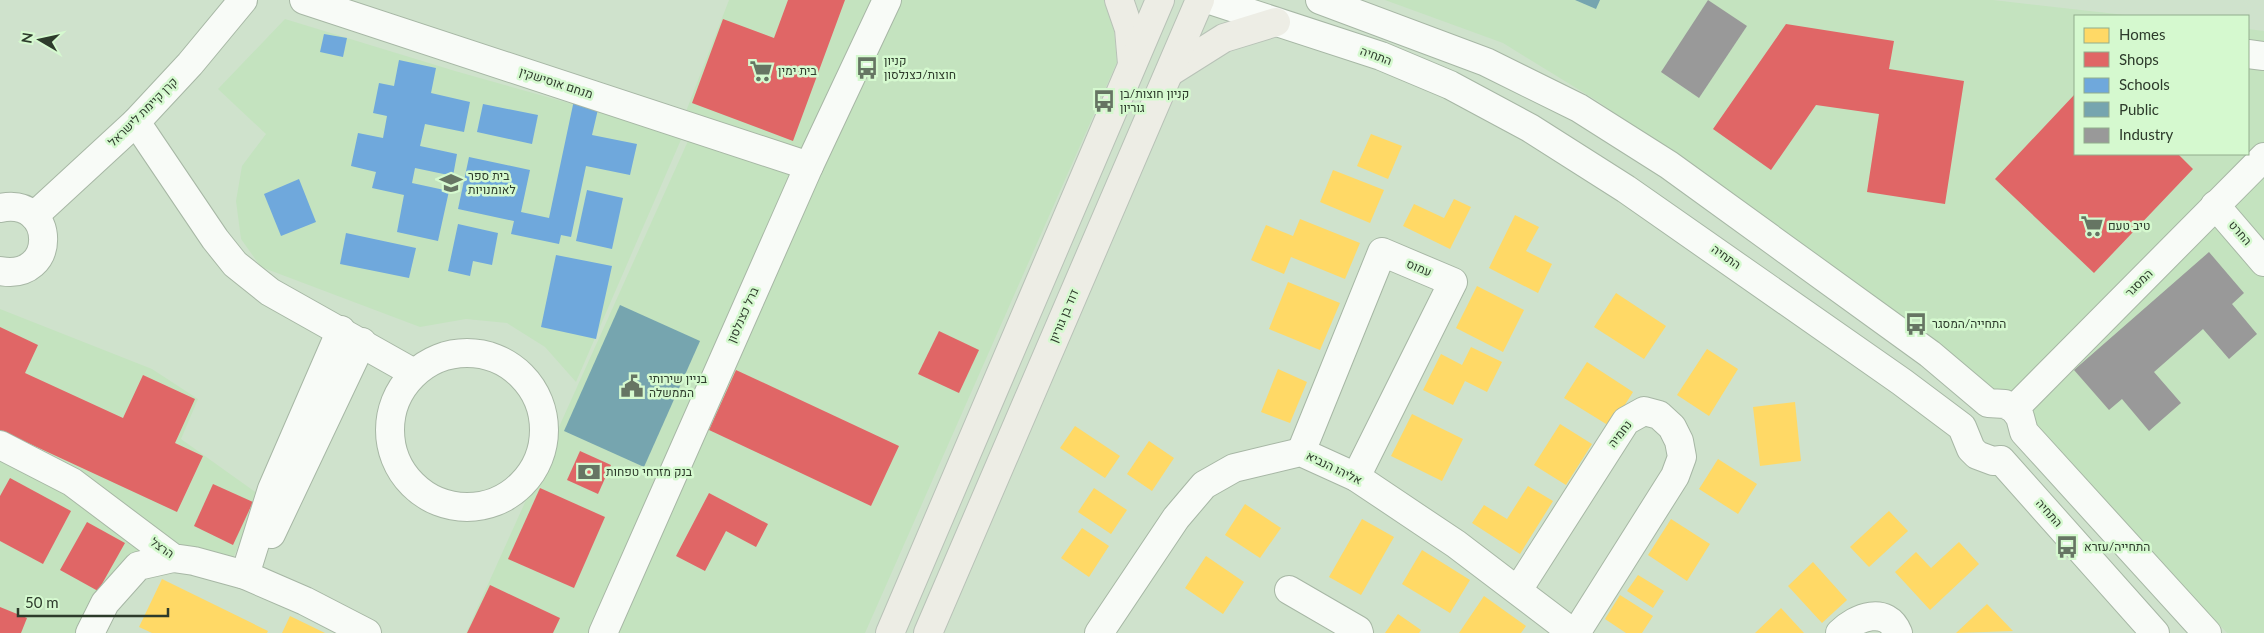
<svg xmlns="http://www.w3.org/2000/svg" width="2264" height="633" font-family="Lato,Heebo,sans-serif">
	<style>
		.built { fill: #c4e3bf }
		.homes { fill: #ffd966 }
		.shops { fill: #e06666 }
		.schools { fill: #6fa8dc }
		.public { fill: #76a5af }
		.industry { fill: #999 }
		.lines { fill: none; stroke-linecap: round; stroke-linejoin: round }
		.minor-casing { stroke: #a7b7a5; stroke-width: 30 }
		.major-casing { stroke: #b8c2b7; stroke-width: 30 }
		.minor { stroke: #f8fbf7; stroke-width: 28 }
		.major { stroke: #edede5; stroke-width: 28 }
		.labels { text-anchor: middle; stroke-width: 5; stroke-linejoin: round; paint-order: stroke }
		.street-label { font-size: 12px; fill: #2d3b2b; stroke: #d5f9cf }
		.poi-label { font-size: 12px; fill: #2d3b2b; stroke: #d5f9cf; text-anchor: start }
	</style>
	<rect width="100%" height="100%" fill="#cfe2cc"/>
	<g class="built">
		<polygon points="729,0 1105,0 1112,9 1117,62 865,633 466,633 688,141 685,114"/>
		<polygon points="1385,0 1993,0 2134,16 2075,16 2075,154 2248,154 2248,29 2264,31 2264,633 2227,633 2016,408 1599,102 1503,43"/>
		<polygon points="285,19 455,71 683,135 576,382 545,347 507,323 466,319 420,327 261,267 241,239 236,201 242,166 266,134 218,89"/>
		<polygon points="0,309 152,369 198,399 181,439 261,496 225,576 149,552 79,633 0,633"/>
	</g>
	<g class="homes">
		<polygon points="1371,134 1402,146 1388,179 1357,166"/>
		<polygon points="1333,170 1384,190 1370,223 1320,202"/>
		<polygon points="1454,199 1471,207 1450,249 1403,226 1414,204 1444,218"/>
		<polygon points="1515,215 1539,227 1526,251 1552,264 1538,293 1489,268"/>
		<polygon points="1300,219 1360,243 1345,279 1291,257 1284,274 1251,260 1266,225 1293,236"/>
		<polygon points="1288,282 1340,303 1320,350 1269,329"/>
		<polygon points="1477,286 1524,310 1503,352 1456,328"/>
		<polygon points="1616,293 1666,326 1644,359 1594,327"/>
		<polygon points="1471,347 1502,362 1487,392 1465,381 1453,405 1423,390 1441,354 1462,365"/>
		<polygon points="1707,349 1738,369 1709,416 1677,395"/>
		<polygon points="1587,362 1633,392 1611,427 1564,398"/>
		<polygon points="1278,369 1307,382 1290,423 1261,412"/>
		<polygon points="1795,402 1801,461 1760,466 1753,407"/>
		<polygon points="1412,414 1463,439 1442,481 1391,456"/>
		<polygon points="1560,424 1592,444 1566,485 1534,465"/>
		<polygon points="1075,426 1120,456 1105,478 1060,448"/>
		<polygon points="1149,441 1174,458 1152,491 1127,474"/>
		<polygon points="1718,459 1757,484 1738,514 1699,489"/>
		<polygon points="1528,486 1553,501 1520,554 1472,523 1484,505 1507,519"/>
		<polygon points="1094,488 1127,510 1111,534 1078,512"/>
		<polygon points="1245,504 1281,528 1260,558 1225,535"/>
		<polygon points="1889,511 1908,531 1869,567 1850,547"/>
		<polygon points="1362,519 1394,537 1361,595 1329,577"/>
		<polygon points="1671,519 1710,544 1687,581 1648,555"/>
		<polygon points="1082,528 1109,546 1089,577 1061,558"/>
		<polygon points="1959,542 1979,564 1930,610 1895,572 1916,552 1931,568"/>
		<polygon points="1422,550 1470,580 1450,613 1402,584"/>
		<polygon points="1206,556 1244,582 1223,614 1185,588"/>
		<polygon points="1813,562 1847,600 1822,623 1788,586"/>
		<polygon points="1638,575 1664,591 1653,608 1627,591"/>
		<polygon points="162,579 268,631 267,633 152,633 139,627"/>
		<polygon points="1620,595 1653,616 1642,633 1626,633 1605,619"/>
		<polygon points="1484,596 1526,626 1521,633 1459,633"/>
		<polygon points="1987,604 2013,631 1956,633"/>
		<polygon points="1781,608 1804,633 1755,633"/>
		<polygon points="1398,614 1421,630 1419,633 1385,633"/>
		<polygon points="290,616 325,633 282,633"/>
	</g>
	<g class="shops">
		<polygon points="788,0 845,0 793,141 692,103 723,19 774,38"/>
		<polygon points="1786,24 1894,41 1889,69 1964,81 1945,204 1867,192 1879,114 1816,105 1771,170 1713,129"/>
		<polygon points="2075,94 2075,154 2178,154 2193,169 2094,273 1995,179"/>
		<polygon points="0,327 38,345 25,373 123,418 143,375 195,399 175,443 203,456 177,512 0,430"/>
		<polygon points="939,331 979,350 959,393 918,374"/>
		<polygon points="736,370 899,446 871,506 709,430"/>
		<polygon points="580,451 611,465 598,494 567,480"/>
		<polygon points="10,478 71,511 43,564 0,541 0,496"/>
		<polygon points="213,484 253,502 233,545 194,526"/>
		<polygon points="540,488 605,517 574,588 508,559"/>
		<polygon points="709,493 768,524 756,547 726,531 705,571 676,556"/>
		<polygon points="87,522 125,543 98,591 60,570"/>
		<polygon points="490,585 560,618 553,633 467,633"/>
		<polygon points="0,607 27,618 21,633 0,633"/>
	</g>
	<g class="schools">
		<polygon points="324,34 347,38 343,57 320,52"/>
		<polygon points="399,60 436,68 431,93 470,102 464,132 425,124 420,146 457,154 453,176 415,168 412,183 449,191 438,241 397,232 404,195 372,188 376,172 351,166 358,133 383,138 387,116 373,113 379,83 394,86"/>
		<polygon points="574,100 599,105 592,135 637,144 630,175 586,166 571,237 561,235 559,244 511,234 514,221 458,209 469,157 530,170 521,212 549,218"/>
		<polygon points="483,104 538,115 532,144 477,132"/>
		<polygon points="299,179 316,222 281,236 264,194"/>
		<polygon points="587,190 623,198 612,249 576,241"/>
		<polygon points="458,224 498,233 492,265 473,261 470,276 448,271"/>
		<polygon points="346,233 416,248 409,278 340,264"/>
		<polygon points="556,255 612,266 596,339 541,327"/>
	</g>
	<g class="public">
		<polygon points="1575,0 1600,0 1596,9"/>
		<polygon points="620,305 700,341 644,467 564,431"/>
	</g>
	<g class="industry">
		<polygon points="1708,0 1747,26 1699,98 1661,72"/>
		<polygon points="2209,252 2244,293 2232,304 2257,334 2229,359 2203,329 2154,372 2181,403 2149,431 2122,399 2109,410 2074,370"/>
	</g>
	<g class="lines">
		<defs>
			<g id="minor">
				<polyline points="304,0 809,166"/>
				<polyline points="1210,0 1381,56 1450,85 1530,128 1626,189 1902,382 1962,427 1971,449 1977,455 1993,461 2001,460 2155,633"/>
				<polyline points="1320,0 1486,62 1579,108 1669,165 1930,354 1988,403 2005,404 2014,409 2020,417 2024,432 2207,633"/>
				<polyline points="2248,54 2264,56"/>
				<polyline points="136,122 215,239 235,264 270,292 414,373"/>
				<polyline points="2215,205 2264,262"/>
				<path d="M 0,208 C 57,196 58,282 0,271"/>
				<polyline points="34,216 136,122 190,64 243,0"/>
				<circle cx="467" cy="430" r="77"/>
				<polyline points="2014,409 2264,157"/>
				<polyline points="0,445 72,482 173,558 194,561 245,575 305,601 367,633"/>
				<polyline points="1301,452 1382,252 1453,282 1356,477"/>
				<polyline points="271,534 362,342"/>
				<polyline points="245,575 272,489 341,330"/>
				<polyline points="1289,590 1358,630 1359,633"/>
				<polyline points="1518,590 1626,421 1644,411 1659,415 1672,427 1679,441 1682,457 1675,476 1576,633"/>
				<polyline points="90,633 105,603 138,566 173,558"/>
				<polyline points="603,633 809,166 887,0"/>
				<polyline points="1099,633 1176,518 1204,485 1234,468 1301,452 1356,477 1456,544 1573,633"/>
				<path d="M 1840,633 C 1856,617 1887,605 1898,633"/>
			</g>
			<g id="major">
				<polyline points="1119,0 1129,29 1132,64"/>
				<polyline points="1170,72 1224,38 1276,22"/>
				<polyline points="890,633 1160,0"/>
				<polyline points="928,633 1200,0"/>
			</g>
		</defs>
		<use href="#minor" class="minor-casing"/>
		<use href="#major" class="major-casing"/>
		<use href="#minor" class="minor"/>
		<use href="#major" class="major"/>
	</g>
	<defs>
		<symbol id="bus-bare" viewBox="-9 -9 18 18"><path d="M-5-6H5V4H4V6H2V4H-2V6H-4V4H-5ZM-3.5-4V0h7V-4ZM-3.5 1.2v1.5H-2V1.2ZM2 1.2v1.5H3.5V1.2Z" fill="#667563" stroke="#d5f9cf" stroke-width="2.5" paint-order="stroke"/></symbol>
		<symbol id="supermarket-bare" viewBox="-9 -9 18 18"><path d="M-6-5.5h2.5l.6 2H6L4.5 2H-2.5L-4.4-4H-6ZM-1.5 3.2a1.3 1.3 0 1 0 .1 0ZM3 3.2a1.3 1.3 0 1 0 .1 0Z" fill="#667563" stroke="#d5f9cf" stroke-width="2.5" paint-order="stroke"/></symbol>
		<symbol id="school-bare" viewBox="-9 -9 18 18"><path d="M0-5L7-2L0 1L-7-2ZM-4 1L0 2.5L4 1V4Q0 6-4 4Z" fill="#667563" stroke="#d5f9cf" stroke-width="2.5" paint-order="stroke"/></symbol>
		<symbol id="civic-bare" viewBox="-9 -9 18 18"><path d="M-.6-6.5H3V-4.5H.6V-3L4-1V1h2V6H-6V1h2V-1L-.6-3ZM-1.2 2.5V6h2.4V2.5Z" fill="#667563" stroke="#d5f9cf" stroke-width="2.5" paint-order="stroke"/></symbol>
		<symbol id="bank-bare" viewBox="-9 -9 18 18"><path d="M-6-4H6V4H-6ZM0-2.3a2.3 2.3 0 1 0 0 4.6a2.3 2.3 0 1 0 0-4.6Z" fill="#667563" stroke="#d5f9cf" stroke-width="2.5" paint-order="stroke"/></symbol>
	</defs>
	<g fill-rule="evenodd">
		<use href="#bus-bare" x="851" y="52" width="32" height="32"/>
		<use href="#supermarket-bare" x="745" y="55" width="32" height="32"/>
		<use href="#bus-bare" x="1088" y="85" width="32" height="32"/>
		<use href="#school-bare" x="435" y="167" width="32" height="32"/>
		<use href="#supermarket-bare" x="2076" y="210" width="32" height="32"/>
		<use href="#bus-bare" x="1900" y="308" width="32" height="32"/>
		<use href="#civic-bare" x="616" y="370" width="32" height="32"/>
		<use href="#bank-bare" x="573" y="456" width="32" height="32"/>
		<use href="#bus-bare" x="2051" y="531" width="32" height="32"/>
	</g>
	<g class="labels">
		<g class="street-label">
			<text transform="translate(1376 56) rotate(20)" y="4">התחיה</text>
			<text transform="translate(556 83) rotate(18)" y="4">מנחם אוסישקין</text>
			<text transform="translate(143 112) rotate(-45)" y="4">קרן קיימת לישראל</text>
			<text transform="translate(2240 233) rotate(49)" y="4">החרט</text>
			<text transform="translate(1726 257) rotate(35)" y="4">התחיה</text>
			<text transform="translate(1419 268) rotate(23)" y="4">עמוס</text>
			<text transform="translate(2139 283) rotate(-45)" y="4">המסגר</text>
			<text transform="translate(743 315) rotate(-66)" y="4">ברל כצנלסון</text>
			<text transform="translate(1064 316) rotate(-67)" y="4">דוד בן גוריון</text>
			<text transform="translate(1620 434) rotate(-52)" y="4">נחמיה</text>
			<text transform="translate(1334 468) rotate(26)" y="4">אליהו הנביא</text>
			<text transform="translate(2049 513) rotate(48)" y="4">התחיה</text>
			<text transform="translate(162 548) rotate(35)" y="4">הרצל</text>
		</g>
		<g class="poi-label">
			<text x="884" y="65">קניון<tspan x="884" dy="14">חוצות/כצנלסון</tspan></text>
			<text x="778" y="75">בית ימין</text>
			<text x="1120" y="98">קניון חוצות/בן<tspan x="1120" dy="14">גוריון</tspan></text>
			<text x="468" y="180">בית ספר<tspan x="468" dy="14">לאומנויות</tspan></text>
			<text x="2108" y="230">טיב טעם</text>
			<text x="1932" y="328">התחייה/המסגר</text>
			<text x="649" y="383">בניין שירותי<tspan x="649" dy="14">הממשלה</tspan></text>
			<text x="606" y="476">בנק מזרחי טפחות</text>
			<text x="2084" y="551">התחייה/עזרא</text>
		</g>
	</g>
	<rect x="2074" y="15" width="175" height="140" fill="#d5f9cf" stroke="#92ad8d"/>
	<rect x="2084" y="28" width="25" height="15" fill="#ffd966" stroke="#92ad8d"/>
	<text x="2119" y="40" font-size="15" fill="#2d3b2b">Homes</text>
	<rect x="2084" y="52" width="25" height="15" fill="#e06666" stroke="#92ad8d"/>
	<text x="2119" y="65" font-size="15" fill="#2d3b2b">Shops</text>
	<rect x="2084" y="78" width="25" height="15" fill="#6fa8dc" stroke="#92ad8d"/>
	<text x="2119" y="90" font-size="15" fill="#2d3b2b">Schools</text>
	<rect x="2084" y="102" width="25" height="15" fill="#76a5af" stroke="#92ad8d"/>
	<text x="2119" y="115" font-size="15" fill="#2d3b2b">Public</text>
	<rect x="2084" y="128" width="25" height="15" fill="#999999" stroke="#92ad8d"/>
	<text x="2119" y="140" font-size="15" fill="#2d3b2b">Industry</text>
	<g transform="translate(40 40) rotate(279)" stroke="#d5f9cf" stroke-width="4" paint-order="stroke">
	<path d="M0-4L9 19L0 12L-9 19Z" fill="#2d3b2b"/>
	<text y="-8" font-size="14" font-weight="bold" text-anchor="middle" fill="#2d3b2b">N</text>
	</g>
	<path d="M18 608v8h150v-8" fill="none" stroke="#2d3b2b" stroke-width="2.5"/>
	<text x="25" y="608" font-size="15" fill="#2d3b2b" stroke="#d5f9cf" stroke-width="4" paint-order="stroke">50 m</text>
</svg>
